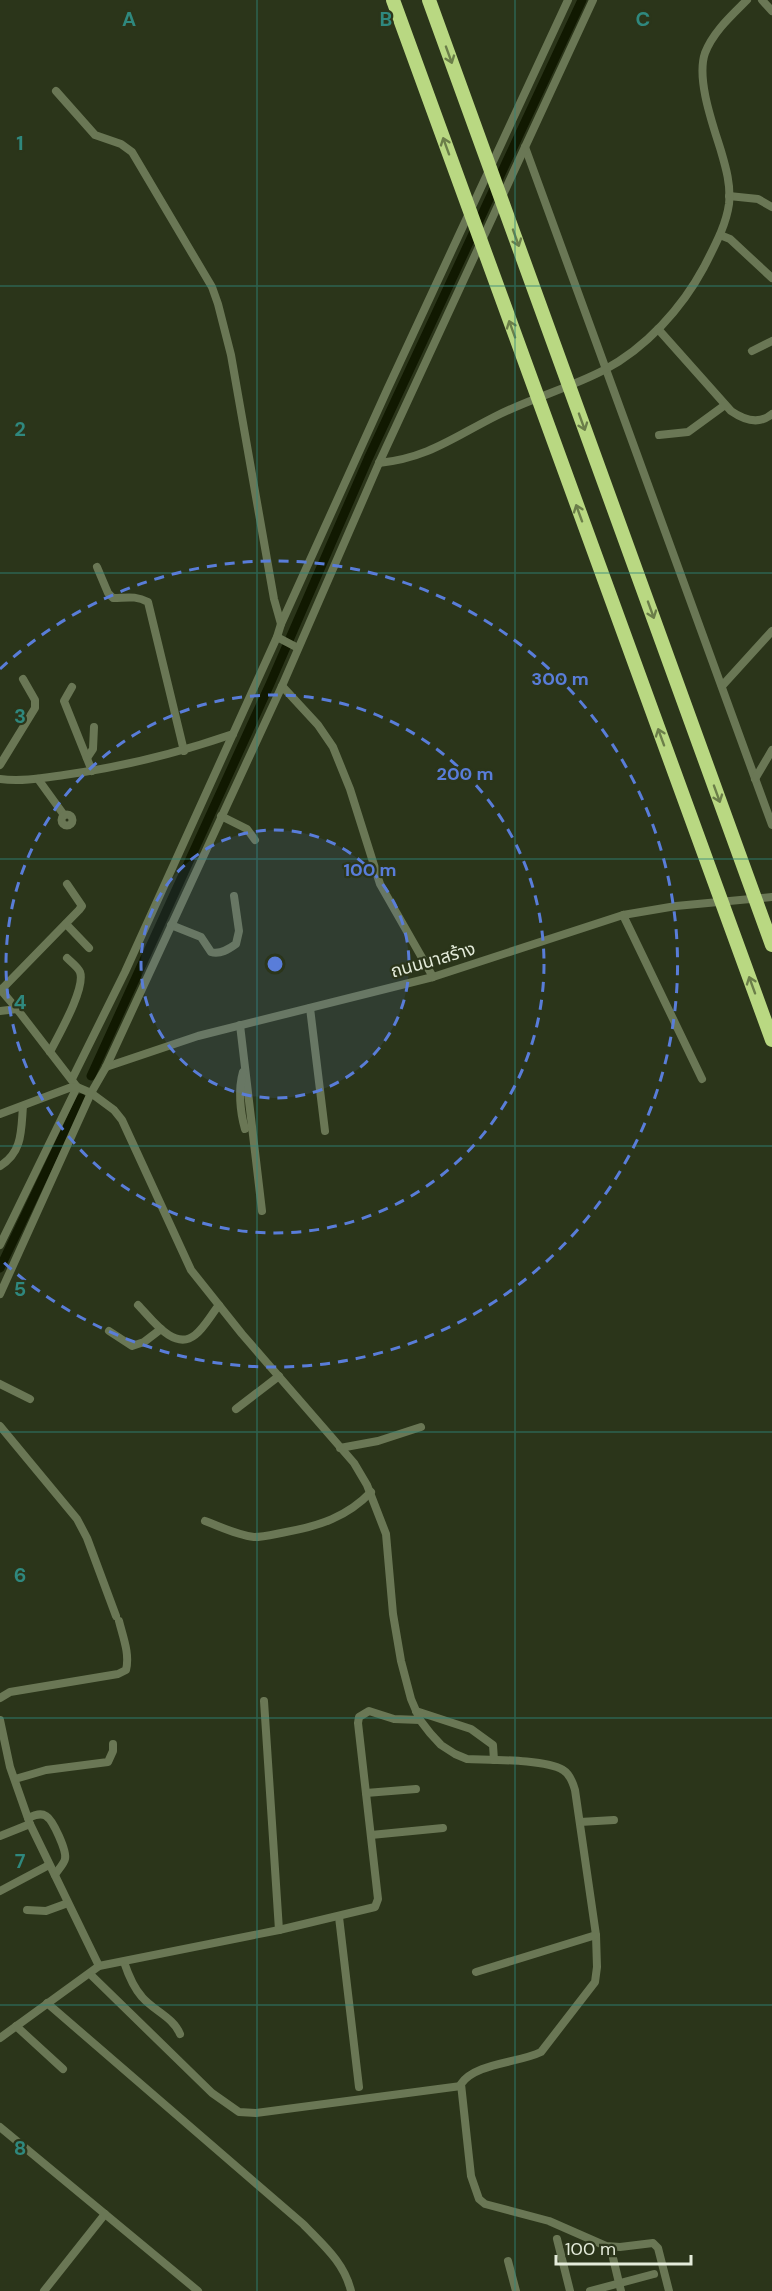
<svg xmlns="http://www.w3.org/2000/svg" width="772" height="2291" font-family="'DM Sans','Noto Sans Thai',sans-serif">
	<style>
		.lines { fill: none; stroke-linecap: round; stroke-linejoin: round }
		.canal { stroke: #111901; stroke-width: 9 }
		.street { stroke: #6a7755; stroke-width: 8 }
		.highway { stroke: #b9d882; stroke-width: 14 }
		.oneway { stroke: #6b7e49 }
		.grid { fill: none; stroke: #2f887e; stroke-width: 1.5; stroke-opacity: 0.55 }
		.ring { fill: none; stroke: #597dd9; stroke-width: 3; stroke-dasharray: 10 8 }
		.labels { text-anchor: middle; stroke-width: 4.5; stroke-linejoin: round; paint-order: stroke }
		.street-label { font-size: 18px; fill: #e4ebda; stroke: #2b351a }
		.grid-label { font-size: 20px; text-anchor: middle; font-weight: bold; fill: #2f887e; stroke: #2b351a; stroke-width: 4.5; stroke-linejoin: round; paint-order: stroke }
		.centre { fill: #597dd9; stroke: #2b351a; stroke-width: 3 }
		.ring-label { font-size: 18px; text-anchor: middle; font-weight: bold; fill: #597dd9; stroke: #2b351a; stroke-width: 4.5; stroke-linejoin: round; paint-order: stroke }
	</style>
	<rect width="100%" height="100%" fill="#2b351a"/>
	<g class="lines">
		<g class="canal">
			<polyline points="91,1076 270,684 368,459 582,0"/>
			<polyline points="0,1268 81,1098"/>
		</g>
		<g class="street">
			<polyline points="762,0 772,11"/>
			<polyline points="56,91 95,135 121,144 132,152 212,287 218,304 231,355 274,599 281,624 277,637 125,972 72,1079"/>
			<polyline points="525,147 772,825"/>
			<polyline points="729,196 758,199 772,207"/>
			<polyline points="720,235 730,239 772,278"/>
			<path d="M 658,329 L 731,411 C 744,420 759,425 772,414"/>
			<polyline points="752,351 772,341"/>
			<polyline points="659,435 688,432 725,405"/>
			<path d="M 379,463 C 428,458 454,437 496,416 C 531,398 570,388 604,370 C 646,348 682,308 704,267 C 714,247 726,226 729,204 C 731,185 726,168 721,151 C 713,125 696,79 705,53 C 713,32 731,16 747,0"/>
			<path d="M 97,567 L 108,593 L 113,598 C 126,598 135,595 148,602 L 184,751"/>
			<polyline points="281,624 387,390 568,0"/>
			<polyline points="277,637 298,648"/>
			<polyline points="282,686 318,725 333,747 350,789 380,884 433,977"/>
			<polyline points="722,686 772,631"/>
			<polyline points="72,687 64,701 92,771"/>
			<polyline points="87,758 93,749 94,727"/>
			<polyline points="0,765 35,708 35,700 23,679"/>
			<path d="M 0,779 C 21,782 43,778 64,775 C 122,767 178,753 233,734"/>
			<polyline points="38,779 64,815"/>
			<polyline points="755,779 772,750"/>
			<circle cx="67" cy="820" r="5.5"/>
			<polyline points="221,816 247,829 255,840"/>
			<polyline points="623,915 702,1079"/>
			<polyline points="66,924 89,948"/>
			<path d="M 171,925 L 201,937 L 211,952 C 220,955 229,949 236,944 L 239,931 L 234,896"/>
			<polyline points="0,989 17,1009 77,1087 0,1245"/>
			<polyline points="1,990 79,910 82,906 67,884"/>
			<polyline points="310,1008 325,1131"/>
			<polyline points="0,1011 17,1009"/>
			<polyline points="240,1025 262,1211"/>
			<path d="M 50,1052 C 58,1036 86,988 80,972 C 78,967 71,962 67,958"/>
			<polyline points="106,1067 198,1036 433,977 623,915 676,906 772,897"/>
			<path d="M 243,1072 C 238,1089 240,1112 245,1129"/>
			<path d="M 0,1114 L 69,1088 L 77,1087 L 91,1093 L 114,1110 L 122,1120 L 191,1270 L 242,1334 L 354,1463 L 367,1485 L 386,1534 L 393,1614 L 401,1661 L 411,1699 L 420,1720 L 430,1733 L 441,1745 L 455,1754 L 467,1759 C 490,1760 545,1759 563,1770 C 570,1774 573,1783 575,1790 L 596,1935 L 597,1967 L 595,1982 L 541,2052 C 519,2063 475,2063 461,2084 L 471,2176 L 479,2199 L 485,2204 L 549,2221 L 606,2246 L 620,2247 L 653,2243 L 658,2248 L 669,2291"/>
			<path d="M 0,1166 C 23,1152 21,1130 23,1106"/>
			<polyline points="0,1294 91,1093 106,1067 282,686 379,463 593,0"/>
			<path d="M 138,1305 C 151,1318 174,1352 195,1335 C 204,1328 211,1315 219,1305"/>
			<polyline points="109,1331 132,1346 144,1342 161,1329"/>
			<polyline points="0,1384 30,1399"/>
			<polyline points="236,1409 279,1376"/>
			<polyline points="0,1426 77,1519 87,1538 116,1616"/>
			<polyline points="340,1448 378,1441 421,1427"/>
			<path d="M 205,1521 C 221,1527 237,1535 254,1537 C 264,1537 275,1534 286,1532 C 319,1526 347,1517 371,1492"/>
			<path d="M 0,1698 L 10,1692 L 118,1674 L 126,1670 C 130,1654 123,1637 119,1621"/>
			<polyline points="264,1701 279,1930"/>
			<polyline points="416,1711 471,1729 493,1745 494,1760"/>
			<polyline points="0,1720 10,1767 30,1824 99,1966"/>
			<polyline points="15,1779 46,1770 108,1762 113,1751 113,1744"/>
			<polyline points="366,1793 416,1789"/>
			<path d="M 28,1818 C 33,1816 40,1812 46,1816 C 53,1820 67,1851 65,1859 C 64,1864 57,1871 55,1875"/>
			<polyline points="580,1822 614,1820"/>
			<polyline points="371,1835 443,1828"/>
			<polyline points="0,1836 30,1824"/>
			<polyline points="0,1891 49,1865"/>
			<polyline points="27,1910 46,1911 68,1903"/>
			<polyline points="339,1917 359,2087"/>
			<path d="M 124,1962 C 128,1974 133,1987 142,1997 C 154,2011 173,2017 180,2034"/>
			<polyline points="476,1972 596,1935"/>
			<polyline points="90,1974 212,2093 239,2112 256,2113 461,2086"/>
			<path d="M 47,2003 L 303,2224 C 323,2245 344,2262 351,2291"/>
			<polyline points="16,2026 63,2069"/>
			<polyline points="0,2038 99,1966 279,1930 375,1907 378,1899 358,1723 359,1717 369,1711 394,1719 420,1720"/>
			<polyline points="0,2127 198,2291"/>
			<polyline points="557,2239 570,2291"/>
			<polyline points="613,2258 621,2291"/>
			<polyline points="508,2261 516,2291"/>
			<polyline points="44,2291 105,2214"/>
			<polyline points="590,2291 654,2274"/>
		</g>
		<g class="highway">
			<polyline points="393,0 772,1040"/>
			<polyline points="429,0 772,945"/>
		</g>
	</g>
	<defs><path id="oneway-shaft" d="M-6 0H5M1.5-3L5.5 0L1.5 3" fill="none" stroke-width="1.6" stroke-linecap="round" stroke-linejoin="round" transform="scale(1.5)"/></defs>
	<g class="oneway">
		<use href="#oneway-shaft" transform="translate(449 55) rotate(70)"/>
		<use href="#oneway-shaft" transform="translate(446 146) rotate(-110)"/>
		<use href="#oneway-shaft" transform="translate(516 238) rotate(70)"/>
		<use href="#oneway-shaft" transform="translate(512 329) rotate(-110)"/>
		<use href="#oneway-shaft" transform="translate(582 422) rotate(70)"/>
		<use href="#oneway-shaft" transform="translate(579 513) rotate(-110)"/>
		<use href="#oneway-shaft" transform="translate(651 610) rotate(70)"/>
		<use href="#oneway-shaft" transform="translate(661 737) rotate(-110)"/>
		<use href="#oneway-shaft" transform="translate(717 794) rotate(70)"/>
		<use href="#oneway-shaft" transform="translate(752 985) rotate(-110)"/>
	</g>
	<path class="grid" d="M 257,0 L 257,2291M 515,0 L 515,2291M 0,286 L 772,286M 0,573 L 772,573M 0,859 L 772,859M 0,1146 L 772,1146M 0,1432 L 772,1432M 0,1718 L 772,1718M 0,2005 L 772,2005"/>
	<circle cx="275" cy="964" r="134" fill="#597dd9" fill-opacity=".12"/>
	<g class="ring">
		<circle cx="275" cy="964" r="134"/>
		<circle cx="275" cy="964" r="269"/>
		<path d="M0 669A403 403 0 1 1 0 1259"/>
	</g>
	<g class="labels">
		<g class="street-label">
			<text transform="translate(433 960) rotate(-16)" y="6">ถนนนาสร้าง</text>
		</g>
	</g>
	<g class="grid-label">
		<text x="129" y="26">A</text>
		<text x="386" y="26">B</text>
		<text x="643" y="26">C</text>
		<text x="20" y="150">1</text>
		<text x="20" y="436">2</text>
		<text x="20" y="723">3</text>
		<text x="20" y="1009">4</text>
		<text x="20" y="1296">5</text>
		<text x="20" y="1582">6</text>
		<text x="20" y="1868">7</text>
		<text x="20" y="2155">8</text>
	</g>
	<circle cx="275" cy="964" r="9" class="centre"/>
	<g class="ring-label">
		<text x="560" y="685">300 m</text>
		<text x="465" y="780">200 m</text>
		<text x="370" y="876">100 m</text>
	</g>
	<path d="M556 2255v9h135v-9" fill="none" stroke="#e4ebda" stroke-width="3"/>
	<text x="565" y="2255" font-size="18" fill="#e4ebda" stroke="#2b351a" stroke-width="4.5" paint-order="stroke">100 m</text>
</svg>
